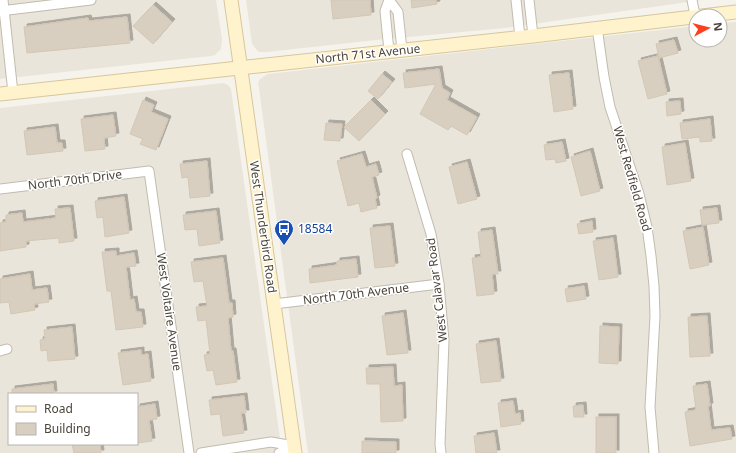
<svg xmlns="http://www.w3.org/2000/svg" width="736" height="453" font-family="'Noto Sans',sans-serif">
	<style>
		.residential { fill: #eae5da; fill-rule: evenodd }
		.building { fill: #d8cfc1; stroke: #d3c7b4; filter: url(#shadow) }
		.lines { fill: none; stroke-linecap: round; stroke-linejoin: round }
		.street-casing { stroke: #c2bbae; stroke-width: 11 }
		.secondary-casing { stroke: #d6c79b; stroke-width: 15 }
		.street { stroke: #fff; stroke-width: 9 }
		.secondary { stroke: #fff3cd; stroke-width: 13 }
		.labels { text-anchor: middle; stroke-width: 3; stroke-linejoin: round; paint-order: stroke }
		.street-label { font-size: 12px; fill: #4b4439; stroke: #fff }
		.transit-label { font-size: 12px; fill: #164399; stroke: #fff; text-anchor: start }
	</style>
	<defs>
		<filter id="shadow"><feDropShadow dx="3" dy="-3" stdDeviation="0" flood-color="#0004"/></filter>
	</defs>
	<rect width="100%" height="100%" fill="#f6f3ec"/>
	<g class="residential">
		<polygon points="0,0 216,0 222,39 221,49 215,55 211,56 0,79"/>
		<polygon points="246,0 702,0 505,28 376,40 267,52 259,52 255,48 252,44"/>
		<polygon points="736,22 736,453 308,453 259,88 258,82 260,79 268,74 696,26 696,40 720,40 720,23"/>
		<path d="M 223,83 L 228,85 L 231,89 L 282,453 L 0,453 L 0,108 ZM 9,394 L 137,394 L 137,444 L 9,444 Z"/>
	</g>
	<g class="building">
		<polygon points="331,0 370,0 371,15 333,19"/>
		<polygon points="411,0 436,0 437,4 412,8"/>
		<polygon points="153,5 172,22 153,44 133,26"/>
		<polygon points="127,17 130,43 27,53 24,27 88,18 89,21"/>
		<polygon points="674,40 678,53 659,58 656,44"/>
		<polygon points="658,56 667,94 648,99 638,61"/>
		<polygon points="439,69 442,88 450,93 447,100 477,117 467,135 451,126 448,130 420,114 436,84 405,88 403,73"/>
		<polygon points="569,73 573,109 554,112 549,75"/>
		<polygon points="382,74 392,82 378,99 368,91"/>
		<polygon points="143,100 154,105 151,112 168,119 156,150 140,144 143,139 130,134"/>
		<polygon points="371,100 385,114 359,141 344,127"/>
		<polygon points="680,101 681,114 667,116 666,102"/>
		<polygon points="113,115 116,136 104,138 105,149 85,151 81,119"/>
		<polygon points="710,119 712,141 700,142 700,137 682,139 680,123"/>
		<polygon points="326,123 342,124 340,141 324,140"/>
		<polygon points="55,127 57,143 62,143 63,151 27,155 24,131"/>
		<polygon points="562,142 566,161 556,163 555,159 546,160 544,145"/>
		<polygon points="685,143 691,181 667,185 662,147"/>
		<polygon points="590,151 600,191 581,196 571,157"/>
		<polygon points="362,154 366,167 376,164 379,175 372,177 377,198 375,199 377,208 361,212 359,203 348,206 337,161"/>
		<polygon points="207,161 210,196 190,198 188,177 182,178 180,164"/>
		<polygon points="467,162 477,199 458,204 449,167"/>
		<polygon points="124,197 129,233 105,237 103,217 97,218 95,201"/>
		<polygon points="70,208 74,241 59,243 59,238 26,241 26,247 0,251 0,223 6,222 6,215 22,213 23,222 56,218 55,209"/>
		<polygon points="717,208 719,223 702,225 700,210"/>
		<polygon points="216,211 220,243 199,246 197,229 185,230 183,215"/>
		<polygon points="592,221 593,232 579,234 577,224"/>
		<polygon points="390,226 395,266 375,268 370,228"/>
		<polygon points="703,227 709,265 690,269 683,231"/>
		<polygon points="492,230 498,274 492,274 494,294 477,296 472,258 481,257 478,232"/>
		<polygon points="613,238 618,277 599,280 593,241"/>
		<polygon points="116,251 116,256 134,253 136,266 126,267 130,300 134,299 136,312 141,312 143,327 116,330 111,291 107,291 102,252"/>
		<polygon points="223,258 229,303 232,303 233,317 228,318 231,351 233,351 237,382 216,385 213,370 207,371 204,355 210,354 206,320 198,321 196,307 207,306 203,281 194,282 191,262"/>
		<polygon points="356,259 358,277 310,283 309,269 337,265 337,261"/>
		<polygon points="30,274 32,290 47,288 49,302 34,304 35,310 11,314 9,302 0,303 0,279"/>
		<polygon points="584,286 586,299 567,302 565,289"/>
		<polygon points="403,313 408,353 387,355 382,316"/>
		<polygon points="707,316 710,356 690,357 688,317"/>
		<polygon points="600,326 619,327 618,364 599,363"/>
		<polygon points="72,327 75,359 48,361 47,350 41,351 40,340 45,339 44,330"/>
		<polygon points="496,341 501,381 481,383 476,344"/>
		<polygon points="141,350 141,355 148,354 151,381 123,385 118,353"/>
		<polygon points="393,367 394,386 402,385 403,421 381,422 380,384 367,384 366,368"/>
		<polygon points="53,384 54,394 12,394 12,389"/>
		<polygon points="707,384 710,406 708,406 711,430 730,428 732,439 690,446 685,412 696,410 693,386"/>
		<polygon points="244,396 246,413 241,413 244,433 223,436 220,414 211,415 209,400"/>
		<polygon points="513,401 515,414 520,413 521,424 501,427 498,403"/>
		<polygon points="155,404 157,419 149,420 152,441 137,443 137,407"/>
		<polygon points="583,405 584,417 574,417 573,406"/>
		<rect x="596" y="417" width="20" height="36"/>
		<polygon points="494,433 497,453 476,453 474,436"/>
		<polygon points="362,441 396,442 396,453 362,453"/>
		<polygon points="72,444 100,444 101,453 74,453"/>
	</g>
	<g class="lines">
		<defs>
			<g id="street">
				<polyline points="3,0 13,93"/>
				<polyline points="389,0 398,12 402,50"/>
				<polyline points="389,0 385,11 389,51"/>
				<polyline points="516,0 520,37"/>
				<polyline points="529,0 533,36"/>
				<polyline points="692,0 695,15"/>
				<polyline points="0,11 91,0"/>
				<polyline points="597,27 604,77 610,107 639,194 647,227 651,256 654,286 655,316 650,407 654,453"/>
				<polyline points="407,154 431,234 439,284 444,341 440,444 441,453"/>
				<polyline points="0,189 149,171 189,453"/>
				<polyline points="274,304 439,284"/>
				<polyline points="0,351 7,349"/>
				<polyline points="201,453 271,442 294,446"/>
				<polyline points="279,453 294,446"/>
			</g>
			<g id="secondary">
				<polyline points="231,0 295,453"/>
				<polyline points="0,94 533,36 736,12"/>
			</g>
		</defs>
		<use href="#street" class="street-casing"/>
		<use href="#secondary" class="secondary-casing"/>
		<use href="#street" class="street"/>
		<use href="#secondary" class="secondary"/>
	</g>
	<defs>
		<symbol id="bus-pin" viewBox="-11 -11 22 30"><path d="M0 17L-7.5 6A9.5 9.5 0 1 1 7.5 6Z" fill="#1a4fb4" stroke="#fff"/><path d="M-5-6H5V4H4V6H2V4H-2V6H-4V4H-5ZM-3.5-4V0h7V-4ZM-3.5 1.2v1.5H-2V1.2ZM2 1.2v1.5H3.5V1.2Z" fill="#fff"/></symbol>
	</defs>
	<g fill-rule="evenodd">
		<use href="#bus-pin" x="273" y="218" width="22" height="30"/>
	</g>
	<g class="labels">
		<g class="street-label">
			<text transform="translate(368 54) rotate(-6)" y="4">North 71st Avenue</text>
			<text transform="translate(632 179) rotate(74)" y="4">West Redfield Road</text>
			<text transform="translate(75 180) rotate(-7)" y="4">North 70th Drive</text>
			<text transform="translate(263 227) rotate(82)" y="4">West Thunderbird Road</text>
			<text transform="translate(437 290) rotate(-97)" y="4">West Calavar Road</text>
			<text transform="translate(356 294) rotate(-7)" y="4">North 70th Avenue</text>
			<text transform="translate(169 312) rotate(82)" y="4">West Voltaire Avenue</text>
		</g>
		<g class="transit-label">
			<text x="298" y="233">18584</text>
		</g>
	</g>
	<rect x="8" y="393" width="130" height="52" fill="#ffffff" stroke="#b7b4b0"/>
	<rect x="16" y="406" width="20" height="6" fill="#fff3cd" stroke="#b7b4b0"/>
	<text x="44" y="413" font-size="12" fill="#4b4439">Road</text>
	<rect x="16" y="423" width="20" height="12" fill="#d8cfc1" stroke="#b7b4b0"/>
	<text x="44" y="433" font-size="12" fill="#4b4439">Building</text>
	<g transform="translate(708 28) rotate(83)"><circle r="19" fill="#ffffff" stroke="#b7b4b0"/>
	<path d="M0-3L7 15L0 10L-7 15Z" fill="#fc3f1d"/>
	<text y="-6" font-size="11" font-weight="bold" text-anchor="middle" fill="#4b4439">N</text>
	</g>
</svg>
